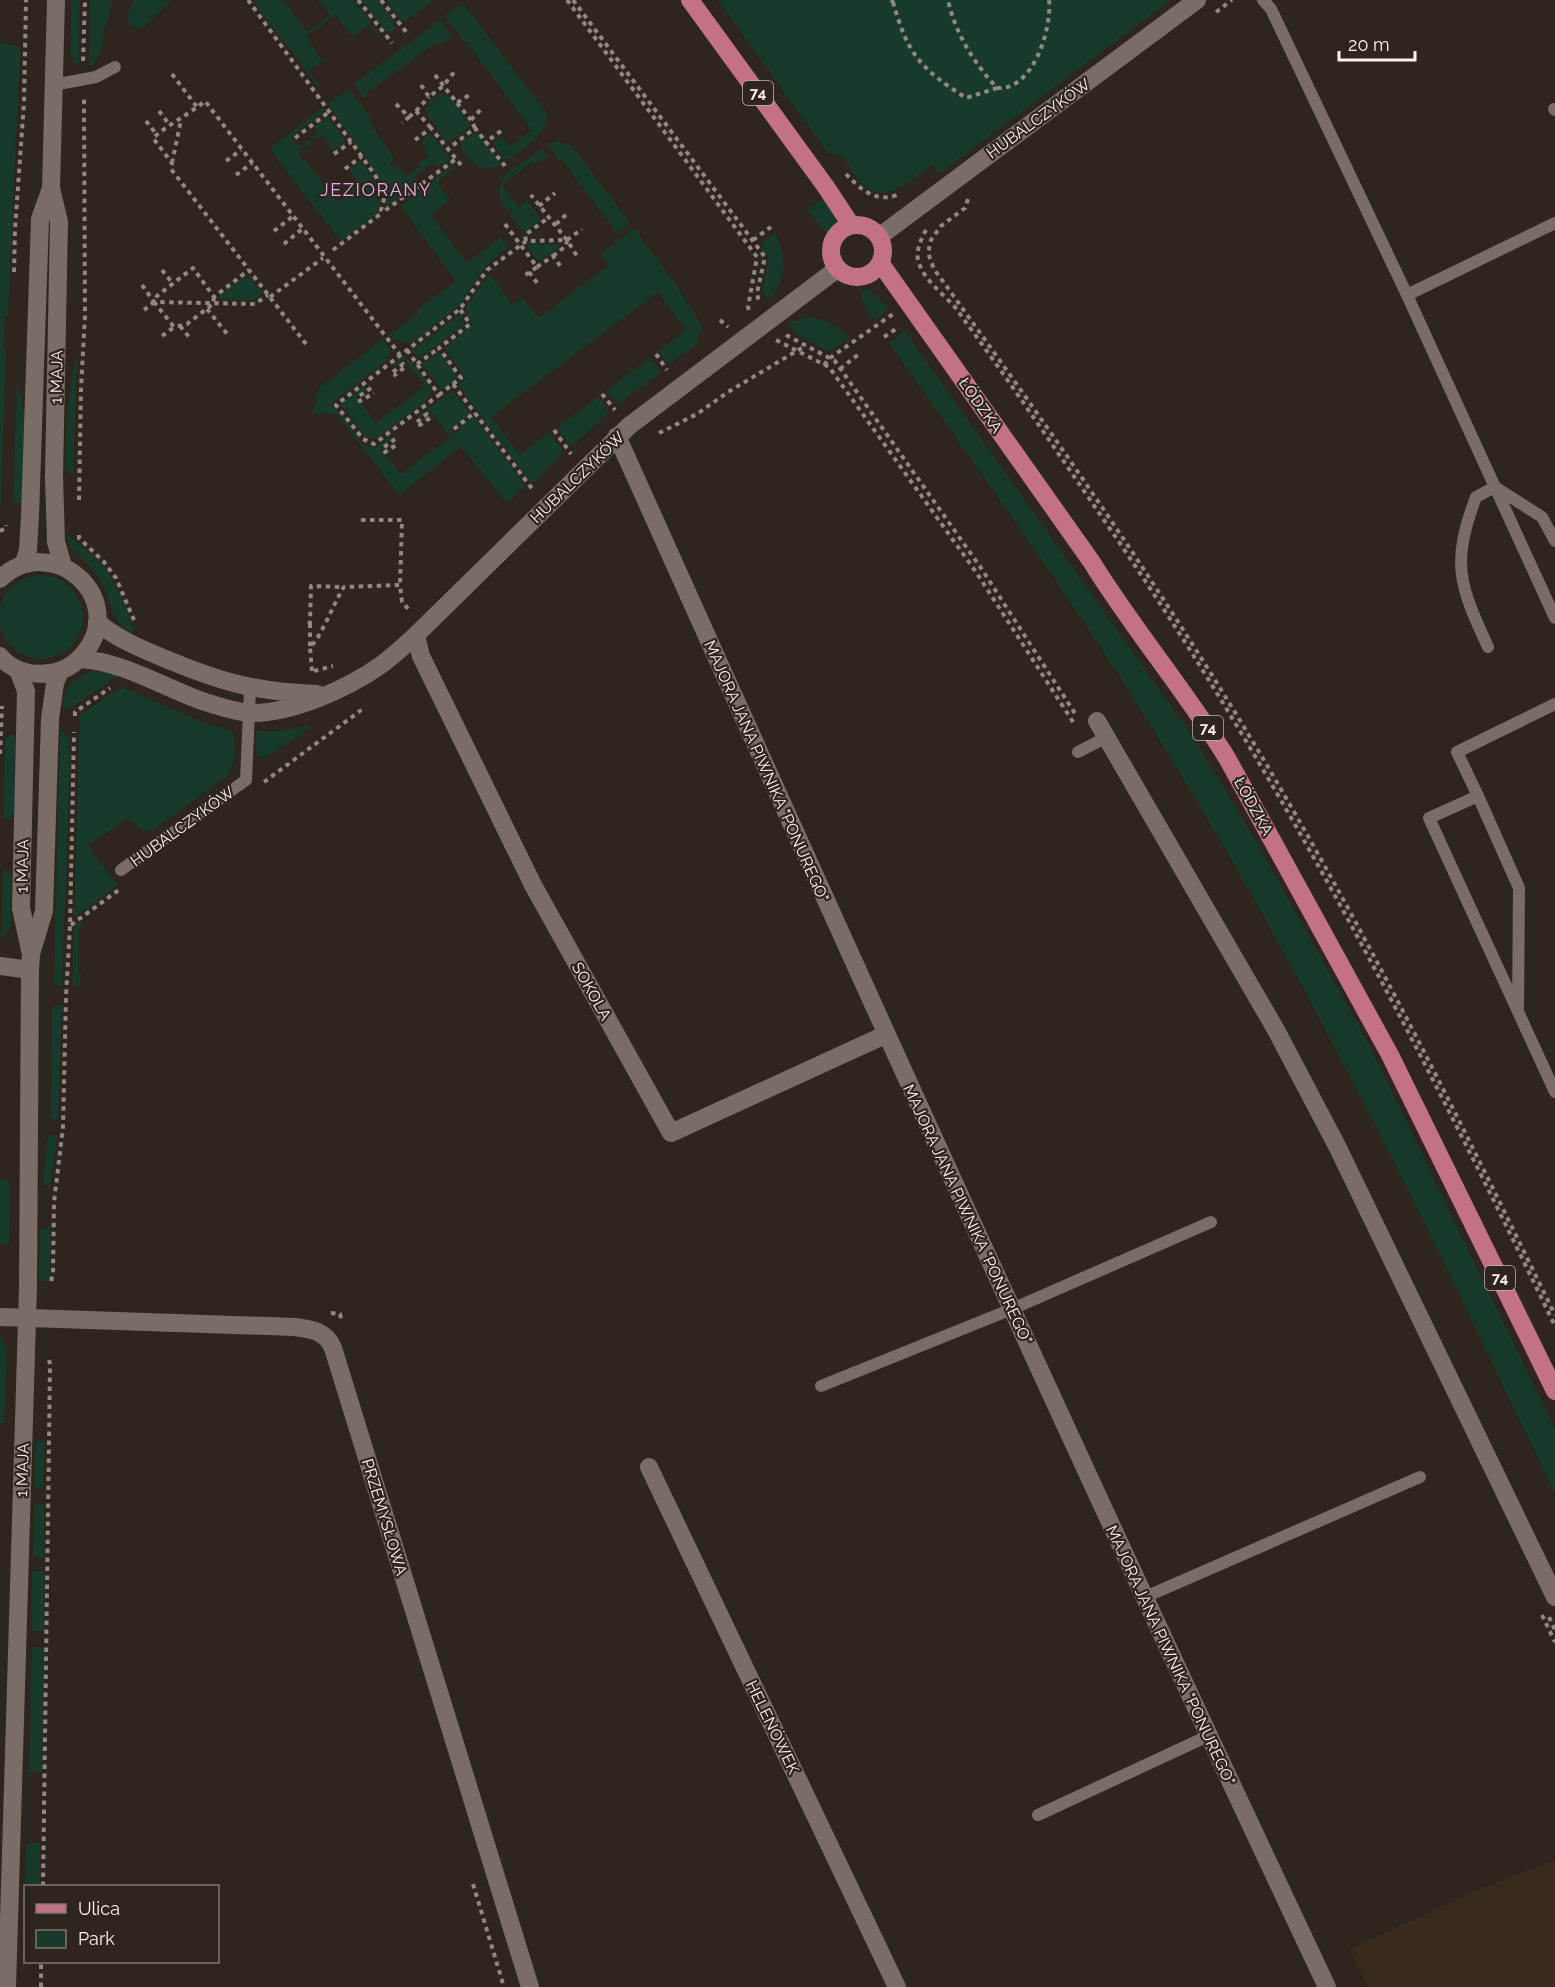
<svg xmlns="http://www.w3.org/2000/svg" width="1555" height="1987" font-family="Raleway,sans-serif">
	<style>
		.education { fill: #392b1e }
		.green { fill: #183a2b }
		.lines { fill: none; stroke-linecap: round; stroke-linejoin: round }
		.path { stroke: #908882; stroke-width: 4; stroke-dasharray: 4.5 4.5; stroke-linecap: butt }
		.service { stroke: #796d65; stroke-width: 12 }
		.minor { stroke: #796d65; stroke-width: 18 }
		.tertiary { stroke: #796d65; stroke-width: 18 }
		.primary { stroke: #c37184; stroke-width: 18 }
		.labels { text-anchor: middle; stroke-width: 4.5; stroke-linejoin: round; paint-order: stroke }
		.shield { fill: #2e251e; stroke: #bdb5b0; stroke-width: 1.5 }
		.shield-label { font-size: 15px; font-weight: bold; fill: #faf3ee }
		.street-label { font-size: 16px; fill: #faf3ee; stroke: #2e251e }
		.neighbourhood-label { font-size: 18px; letter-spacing: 1.5px; fill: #e3ade8; stroke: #2e251e }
	</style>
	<rect width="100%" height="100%" fill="#2e251e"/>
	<polygon class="education" points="1555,1860 1555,1987 1368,1987 1350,1949 1478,1890"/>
	<g class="green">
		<polygon points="71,0 80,0 79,64 74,62 71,56"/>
		<path d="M 90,0 L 113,0 L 106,25 L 104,26 C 104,41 103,57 89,66 Z"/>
		<polygon points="133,0 172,0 142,28 134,27 126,20"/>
		<polygon points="252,0 283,0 308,32 330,15 318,0 354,0 380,35 381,40 370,24 352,37 335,15 306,37 323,60 308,71 320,85 317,87 300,64 300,62 280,37 281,35 278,35 275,31 276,29 273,28"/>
		<polygon points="361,0 377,0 395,23 396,28 390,33 386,31"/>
		<polygon points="388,0 434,0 405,21 401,20 388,4"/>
		<path d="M 718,0 L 1171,0 L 939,174 L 932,165 C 914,178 886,207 863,185 C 854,176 847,164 840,154 L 828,153 Z"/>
		<path d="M 464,5 L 547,113 C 550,135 521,149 506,161 L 494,145 L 495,140 L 502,137 L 510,147 L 532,130 L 466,41 L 464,42 L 445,16 L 457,7 Z"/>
		<polygon points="440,20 452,36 439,46 436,42 367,93 368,96 364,99 354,84"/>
		<polygon points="0,42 20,47 8,316 5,317 3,348 6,349 0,526"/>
		<polygon points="349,89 372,119 369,122 395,159 389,164 392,166 395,164 398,169 400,168 406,177 420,166 419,163 429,156 421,140 429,134 433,136 449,156 448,161 438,168 433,163 414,177 418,182 385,208 388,191 328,104"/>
		<polygon points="441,94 450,97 470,125 469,128 449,142 445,140 425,111 429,102"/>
		<polygon points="322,108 325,111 292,136 300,147 310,139 312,142 298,152 337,202 360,185 349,170 359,162 363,163 382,193 377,213 341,241 272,152 272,147"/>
		<polygon points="328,117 345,139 343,143 333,150 322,135 316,139 314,136 318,133 314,127"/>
		<path d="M 473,134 L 478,134 L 501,164 C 484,176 470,161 461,148 L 462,142 Z"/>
		<polygon points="558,141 572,146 630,223 616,234 613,230 614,229 562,160 560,161 547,144"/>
		<path d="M 542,149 L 548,156 L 536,164 L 533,161 L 502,185 L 519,207 L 527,201 L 542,220 L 524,233 L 510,215 L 513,213 L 511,210 L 508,212 C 482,179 519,166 542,149 Z"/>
		<polygon points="451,166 453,169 437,182 450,200 431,215 466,263 502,237 507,248 485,267 459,306 413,342 403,343 388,336 418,314 416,311 456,281 401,206"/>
		<polygon points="823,199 836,217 837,228 828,232 824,230 807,210"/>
		<polygon points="634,228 677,286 704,330 699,334 697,345 669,364 668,364 659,351 686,330 658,292 491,417 520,455 549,433 561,448 561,455 534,482 530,482 458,385 466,379 444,348 473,325 467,315 466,307 488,275 491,275 512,305 523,298 539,318 609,265 601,254"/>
		<path d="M 776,233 L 783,254 L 784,268 L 782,269 C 782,281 777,290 769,300 L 762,291 L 769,257 L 762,248 L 763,242 Z"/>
		<polygon points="528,243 559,244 561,246 542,260 536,259 526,245"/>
		<polygon points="242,278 252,279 263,293 255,300 220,300 218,297"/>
		<path d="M 866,289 L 871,290 L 889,309 L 874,321 C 868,311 860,303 862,291 Z"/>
		<polygon points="460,314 465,324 419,359 412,351"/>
		<polygon points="808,317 826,320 850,337 831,352 802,338 787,323"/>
		<path d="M 905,331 L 1194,739 L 1254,838 L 1366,1039 L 1555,1429 L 1555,1494 C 1436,1244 1316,994 1171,758 C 1084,616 986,480 889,343 Z"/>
		<polygon points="383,339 390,349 388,360 332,403 364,445 376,447 389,437 391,439 380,449 401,474 451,437 430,410 419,418 418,416 452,391 471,413 451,430 455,434 460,430 459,428 473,416 525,485 525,490 522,488 507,504 461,446 399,495 337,414 313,413 318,389"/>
		<polygon points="439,352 458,378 441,390 422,364"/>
		<polygon points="403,357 412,362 432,388 426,401 376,439 366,437 341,404 364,386 366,388 356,397 376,423 426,386 405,360 394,367 393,365"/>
		<polygon points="650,358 659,369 659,374 618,404 606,391"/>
		<polygon points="75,360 77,360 73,474 70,474 65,469 67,412"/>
		<polygon points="17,385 19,385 26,428 22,502 13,502"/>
		<polygon points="598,397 608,409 607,414 573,445 569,444 557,428"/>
		<path d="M 66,533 C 76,543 88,551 99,561 C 111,572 132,617 134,634 C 103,617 116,598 96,573 C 85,558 69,552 66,533 Z"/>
		<circle cx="41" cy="617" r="42"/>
		<path d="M 93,671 L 115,674 L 114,678 L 71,708 L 61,707 C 64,688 74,676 93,671 Z"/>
		<path d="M 122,687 L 205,723 L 232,731 C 237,743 235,766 227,776 L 153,830 L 144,831 L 127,819 L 87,846 L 118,885 L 74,918 L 80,715 Z"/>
		<polygon points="309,726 310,728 266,757 258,756 255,741 257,731 278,731"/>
		<polygon points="60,730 69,736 70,765 62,986 54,985"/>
		<polygon points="11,734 15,736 14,813 11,821 4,818 5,739"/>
		<polygon points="3,870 10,872 12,875 11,925 9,931 1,938"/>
		<polygon points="84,920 79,930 78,973 81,974 80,987 73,986 73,927"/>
		<polygon points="55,1005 62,1005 58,1119 51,1119 52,1009"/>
		<polygon points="52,1135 57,1135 50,1187 44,1185 43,1183 48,1136"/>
		<polygon points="0,1180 7,1180 10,1186 9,1242 7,1244 0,1244"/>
		<polygon points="50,1226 50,1273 47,1281 39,1282 40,1230"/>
		<polygon points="0,1337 7,1349 4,1423 0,1423"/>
		<polygon points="39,1440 45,1441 43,1489 35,1488 35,1444"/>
		<polygon points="36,1504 44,1504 44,1558 34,1557 33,1554 34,1505"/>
		<rect x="32" y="1571" width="12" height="60"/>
		<polygon points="32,1647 44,1648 42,1772 29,1772"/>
		<polygon points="40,1843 40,1886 26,1886 25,1938 24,1937 26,1847 29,1844"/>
	</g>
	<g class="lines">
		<g class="path">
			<polyline points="248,0 370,168 386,192 381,210 383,212 456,159"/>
			<polyline points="358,0 392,43"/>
			<polyline points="381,0 407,33"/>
			<polyline points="567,0 757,257 748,307 749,310"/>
			<polyline points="573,0 765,257 757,293 759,303"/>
			<polyline points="891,0 893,2 898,0"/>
			<path d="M 893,2 C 908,55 920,68 966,98 L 997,88 C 974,63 955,33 948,0"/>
			<polyline points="1216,12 1232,0"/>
			<polyline points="83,61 85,0"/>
			<polyline points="172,74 197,107"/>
			<polyline points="435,75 457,103 472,93"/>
			<polyline points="421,85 429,97 443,86 456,70"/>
			<path d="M 997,88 C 1033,91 1052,29 1049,0"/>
			<polyline points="457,103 471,120"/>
			<polyline points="396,104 409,117 402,123"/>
			<polyline points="159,111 169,124"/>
			<polyline points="416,111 429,97"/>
			<polyline points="409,117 416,111 431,128"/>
			<polyline points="146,121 157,135"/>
			<polyline points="475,128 471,120 483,107"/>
			<polyline points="501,131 486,142 505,166"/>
			<polyline points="295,138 329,112"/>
			<polyline points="415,140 431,128 448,149"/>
			<polyline points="334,154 351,142"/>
			<polyline points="226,161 241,150"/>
			<polyline points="172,163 181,120"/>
			<polyline points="461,165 448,149 475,128 486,142"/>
			<polyline points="345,169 362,156"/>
			<path d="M 846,174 C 860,189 876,203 897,195"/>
			<polyline points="236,175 252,163"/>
			<path d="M 968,199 L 965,208 L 941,226 L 931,240 L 928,253 L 934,269 C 1050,429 1164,592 1265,762 C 1371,941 1464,1128 1555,1315"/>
			<polyline points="539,206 555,193"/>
			<polyline points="505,224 537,267 524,276"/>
			<polyline points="556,224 569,212"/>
			<path d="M 926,230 C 921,239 916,250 918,260 C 923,279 941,292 953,305 C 958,310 961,316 965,321 C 1018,393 1068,468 1119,542 C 1288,790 1425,1057 1555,1326"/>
			<polyline points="274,231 292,217"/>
			<polyline points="567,240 582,229"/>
			<polyline points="753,240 771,227"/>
			<polyline points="526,241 525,235 548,218"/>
			<polyline points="284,244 302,229"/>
			<polyline points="333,250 383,212"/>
			<polyline points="553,256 566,246 567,240 577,256"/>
			<polyline points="537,267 553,256 561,267"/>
			<polyline points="162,270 173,284"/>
			<polyline points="14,272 15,229 24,103 26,0"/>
			<polyline points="529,272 538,284"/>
			<polyline points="142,285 154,302 255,304 268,295"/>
			<polyline points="214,297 213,304 187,324 174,327 154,302 157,296 193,268 214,297 249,270"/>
			<polyline points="270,297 323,258"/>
			<polyline points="207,309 228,335"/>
			<polyline points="144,310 154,302"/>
			<polyline points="720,320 728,327"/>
			<polyline points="180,326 190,338"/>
			<polyline points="786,335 835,361 981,568 1076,715"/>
			<polyline points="162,336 174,327"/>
			<polyline points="884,337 899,327"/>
			<polyline points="776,340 829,367 976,572 1075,725"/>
			<path d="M 306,344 L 171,169 L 172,163 L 153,138 C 169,124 188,115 205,101 L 400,355"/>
			<polyline points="407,350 439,395 374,444 363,439 336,405 460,309 487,270 521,245 526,241 567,240 531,195"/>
			<polyline points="656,354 667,370"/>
			<polyline points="417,364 439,348"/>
			<polyline points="824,365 830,358 893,314"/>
			<polyline points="840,369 859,354"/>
			<polyline points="393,372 403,364 405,367 395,375 396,376"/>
			<polyline points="453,384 461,378 439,348 470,324 460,309"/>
			<polyline points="371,388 358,397 360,401 374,393"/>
			<polyline points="602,394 615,410"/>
			<polyline points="439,395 453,384 533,490"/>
			<polyline points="417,422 427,414 430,418 420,425 421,427"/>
			<polyline points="454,429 474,413"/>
			<polyline points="554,430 571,454"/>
			<polyline points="659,433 697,414 728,392 805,346"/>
			<polyline points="395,439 383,448 385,452 398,444"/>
			<polyline points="79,500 81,388 85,316 84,97"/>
			<polyline points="361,520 402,520 400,585"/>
			<polyline points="0,531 6,528 6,525"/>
			<polyline points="79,535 79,538 104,562 116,578 134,620"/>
			<polyline points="308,624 310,623 311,586 343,587"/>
			<polyline points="310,646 310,624"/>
			<path d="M 312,671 L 310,647 C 321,638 334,602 344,587 L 400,585 L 402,602 L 410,611"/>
			<polyline points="314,671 333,666"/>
			<polyline points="75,716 75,712 110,688"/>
			<polyline points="0,754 2,706"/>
			<polyline points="264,782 360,711 358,705"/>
			<polyline points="71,925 120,889"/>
			<polyline points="51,1281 53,1273 54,1202 63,1127 66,996 70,926 74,732"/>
			<polyline points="331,1313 340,1314 342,1322"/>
			<polyline points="1542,1615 1555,1642"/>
			<polyline points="1549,1617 1555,1630"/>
			<polyline points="473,1884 504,1987"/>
			<polyline points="43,1886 50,1364 49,1360"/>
			<polyline points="41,1987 41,1962"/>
		</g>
		<g class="service">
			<polyline points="1263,0 1271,9 1407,295 1555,618"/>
			<polyline points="53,85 96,77 115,67"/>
			<polyline points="1554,109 1555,110"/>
			<polyline points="1407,295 1555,223"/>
			<path d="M 1488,647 C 1459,584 1451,564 1476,497 L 1495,487 L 1542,517 L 1555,541"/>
			<polyline points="1078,752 1107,737"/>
			<polyline points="1478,796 1457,752 1555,704"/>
			<polyline points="121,870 246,780 250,689"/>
			<polyline points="1518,1011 1519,888 1478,796 1429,818 1555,1092"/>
			<polyline points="821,1386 1012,1309 1211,1222"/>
			<polyline points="1143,1597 1152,1594 1420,1477"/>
			<polyline points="1038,1815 1208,1736"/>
		</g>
		<g class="minor">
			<polyline points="880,236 1197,0"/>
			<path d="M 617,436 C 850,955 1084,1473 1327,1987"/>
			<path d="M 97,622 C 116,638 139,648 161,657 C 218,681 254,692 317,694"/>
			<polyline points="416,635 421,656 533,885 671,1133 885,1035"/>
			<path d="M 80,659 C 125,662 162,687 205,702 C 218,706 236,712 249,713 C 291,714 347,689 381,665 C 393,656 405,645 416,635 L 629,426 L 837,269"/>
			<polyline points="1097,721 1276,1030 1337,1146 1555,1597"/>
			<polyline points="0,966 30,970"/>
			<path d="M 0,1317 L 295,1327 C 311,1329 326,1331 333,1348 L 530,1987"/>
			<polyline points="649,1467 897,1987"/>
		</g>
		<g class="tertiary">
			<polyline points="56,0 51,188 59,222 54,476 56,542 63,566"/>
			<polyline points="24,563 28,550 30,516 40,219 51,188"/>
			<path d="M 0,579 C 52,530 128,598 85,652 C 76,664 65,671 50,673 C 32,676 12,671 0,656"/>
			<polyline points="18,670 26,691 21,908 30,950"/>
			<polyline points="7,1987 28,1286 30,970 31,954 44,911 50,719 55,683 60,671"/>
		</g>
		<g class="primary">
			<polyline points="690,0 826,187 851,225"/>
			<circle cx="857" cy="251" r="26"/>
			<path d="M 881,264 L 1091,561 C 1133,629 1185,690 1227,758 L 1390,1055 L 1555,1391"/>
		</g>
	</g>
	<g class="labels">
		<g class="shield">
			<rect x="743" y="81" width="30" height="24" rx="4.5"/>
			<rect x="1193" y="716" width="30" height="24" rx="4.5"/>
			<rect x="1485" y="1266" width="30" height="24" rx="4.5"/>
		</g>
		<g class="shield-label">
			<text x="758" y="98">74</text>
			<text x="1208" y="733">74</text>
			<text x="1500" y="1283">74</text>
		</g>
		<g class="street-label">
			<text transform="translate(1038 118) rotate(-36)" y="6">HUBALCZYKÓW</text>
			<text transform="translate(56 377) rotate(-89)" y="6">1 MAJA</text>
			<text transform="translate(981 405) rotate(55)" y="6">ŁÓDZKA</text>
			<text transform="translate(577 477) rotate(-44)" y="6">HUBALCZYKÓW</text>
			<text transform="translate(767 771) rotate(66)" y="6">MAJORA JANA PIWNIKA "PONUREGO"</text>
			<text transform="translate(1254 806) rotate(61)" y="6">ŁÓDZKA</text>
			<text transform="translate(182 826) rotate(-36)" y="6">HUBALCZYKÓW</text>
			<text transform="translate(22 866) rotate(-89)" y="6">1 MAJA</text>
			<text transform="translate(592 991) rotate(61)" y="6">SOKOLA</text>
			<text transform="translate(968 1214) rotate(65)" y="6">MAJORA JANA PIWNIKA "PONUREGO"</text>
			<text transform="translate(22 1470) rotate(-88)" y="6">1 MAJA</text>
			<text transform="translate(385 1517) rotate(73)" y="6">PRZEMYSŁOWA</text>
			<text transform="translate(1171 1655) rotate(65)" y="6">MAJORA JANA PIWNIKA "PONUREGO"</text>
			<text transform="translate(773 1727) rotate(64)" y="6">HELENÓWEK</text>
		</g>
		<g class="neighbourhood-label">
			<text x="376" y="196">JEZIORANY</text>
		</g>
	</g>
	<rect x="24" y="1885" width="195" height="78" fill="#2e251e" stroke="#807771" stroke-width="1.5"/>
	<rect x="36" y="1904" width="30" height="9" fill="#c37184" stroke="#807771" stroke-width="1.5"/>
	<text x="78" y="1915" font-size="18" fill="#faf3ee">Ulica</text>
	<rect x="36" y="1930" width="30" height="18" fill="#183a2b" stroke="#807771" stroke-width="1.5"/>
	<text x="78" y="1945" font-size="18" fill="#faf3ee">Park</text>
	<path d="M1339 51v9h76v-9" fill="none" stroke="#faf3ee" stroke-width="3"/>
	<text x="1348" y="51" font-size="18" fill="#faf3ee" stroke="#2e251e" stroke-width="4.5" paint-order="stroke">20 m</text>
</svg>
